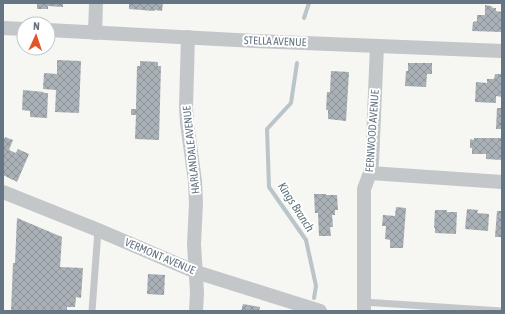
<svg xmlns="http://www.w3.org/2000/svg" width="505" height="314" font-family="'Asap Condensed',sans-serif">
	<style>
		.lines { fill: none; stroke-linecap: round; stroke-linejoin: round }
		.stream { stroke: #b9c5c8; stroke-width: 4 }
		.building { fill: url(#building-cross-hatch) }
		.lane { stroke: #c3c7ca; stroke-width: 7 }
		.street { stroke: #c3c7ca; stroke-width: 14 }
		.labels { text-anchor: middle; stroke-width: 4; stroke-linejoin: round; paint-order: stroke }
		.street-label { font-size: 11px; fill: #657583; stroke: #fff }
		.water-label { font-size: 12px; font-style: italic; fill: #61777f; stroke: #fff }
	</style>
	<defs>
		<pattern id="building-cross-hatch" width="8" height="8" patternUnits="userSpaceOnUse"><rect width="8" height="8" fill="#a9b1b7"/><path d="M0 0l8 8M0 8l8-8" fill="none" stroke="#8d959a"/></pattern>
	</defs>
	<rect width="100%" height="100%" fill="#f6f6f2"/>
	<g class="lines">
		<g class="stream">
			<polyline points="304,18 309,3"/>
			<polyline points="297,63 291,103 267,129 269,187 306,240 316,286 314,298"/>
		</g>
	</g>
	<g class="building">
		<polygon points="37,3 63,3 63,7 48,6 48,9 37,9"/>
		<polygon points="129,3 163,3 162,11 155,10 154,11 129,9"/>
		<polygon points="485,5 491,6 493,8 496,8 496,11 502,12 502,32 472,31 473,22 477,21 477,15 485,15"/>
		<polygon points="57,60 81,61 79,113 55,112 56,90 43,89 44,73 57,74"/>
		<polygon points="140,61 158,62 158,66 161,66 159,140 135,139 136,115 131,115 131,109 136,109 137,66 140,66"/>
		<polygon points="408,63 432,63 432,74 427,74 426,87 405,86 406,71 408,71"/>
		<polygon points="331,71 349,72 346,121 328,119 328,110 326,110 327,92 330,92"/>
		<polygon points="495,74 502,74 502,97 496,96 496,103 475,102 476,82 487,83 487,79 494,79"/>
		<polygon points="23,90 44,92 43,93 48,93 47,118 30,117 30,111 22,110"/>
		<polygon points="497,108 502,108 502,129 496,129"/>
		<polygon points="5,137 13,140 9,150 16,153 18,149 29,154 17,182 3,175 3,142"/>
		<polygon points="474,138 502,138 502,160 486,159 486,154 472,154 472,148 470,148 470,139 474,140"/>
		<polygon points="314,194 326,194 326,195 337,195 338,210 335,210 335,215 332,215 333,227 330,227 331,236 319,236 318,213 315,213"/>
		<polygon points="396,207 406,208 403,248 390,248 390,240 385,239 386,226 382,226 383,215 395,216"/>
		<polygon points="467,209 478,210 477,213 489,214 488,231 465,229"/>
		<polygon points="435,210 447,210 447,212 457,212 456,234 435,233 435,228 434,228"/>
		<polygon points="497,211 502,211 502,237 495,237"/>
		<polygon points="17,218 62,237 60,267 83,268 81,298 76,297 75,307 67,307 67,311 11,311 13,263 15,263"/>
		<polygon points="148,274 165,275 164,295 147,294"/>
		<polygon points="243,304 260,307 259,311 241,311"/>
	</g>
	<g class="lines">
		<g class="lane">
			<polyline points="363,302 502,311"/>
			<polyline points="92,311 98,230"/>
		</g>
		<g class="street">
			<polyline points="3,28 24,29"/>
			<polyline points="48,30 255,41 502,51"/>
			<polyline points="95,33 96,3"/>
			<polyline points="188,37 186,107 187,123 195,181 196,203 194,244 197,293 196,311"/>
			<polyline points="370,173 502,182"/>
			<polyline points="3,192 98,230 196,272 320,311"/>
			<polyline points="364,311 364,189 370,173 372,162 377,46"/>
		</g>
	</g>
	<g class="labels">
		<g class="street-label">
			<text transform="translate(275 41) rotate(2)" y="4">STELLA AVENUE</text>
			<text transform="translate(372 131) rotate(-86)" y="4">FERNWOOD AVENUE</text>
			<text transform="translate(191 150) rotate(-96)" y="4">HARLANDALE AVENUE</text>
			<text transform="translate(160 256) rotate(23)" y="4">VERMONT AVENUE</text>
		</g>
		<g class="water-label">
			<text transform="translate(296 207) rotate(57)" y="4">Kings Branch</text>
		</g>
	</g>
	<rect width="505" height="314" fill="none" stroke="#657583" stroke-width="8"/>
	<g transform="translate(36 36) rotate(3)"><circle r="19" fill="#ffffff" stroke="#c1c8cd"/>
	<path d="M0-3L7 15L0 10L-7 15Z" fill="#e15427"/>
	<text y="-6" font-size="11" font-weight="bold" text-anchor="middle" fill="#657583">N</text>
	</g>
</svg>
